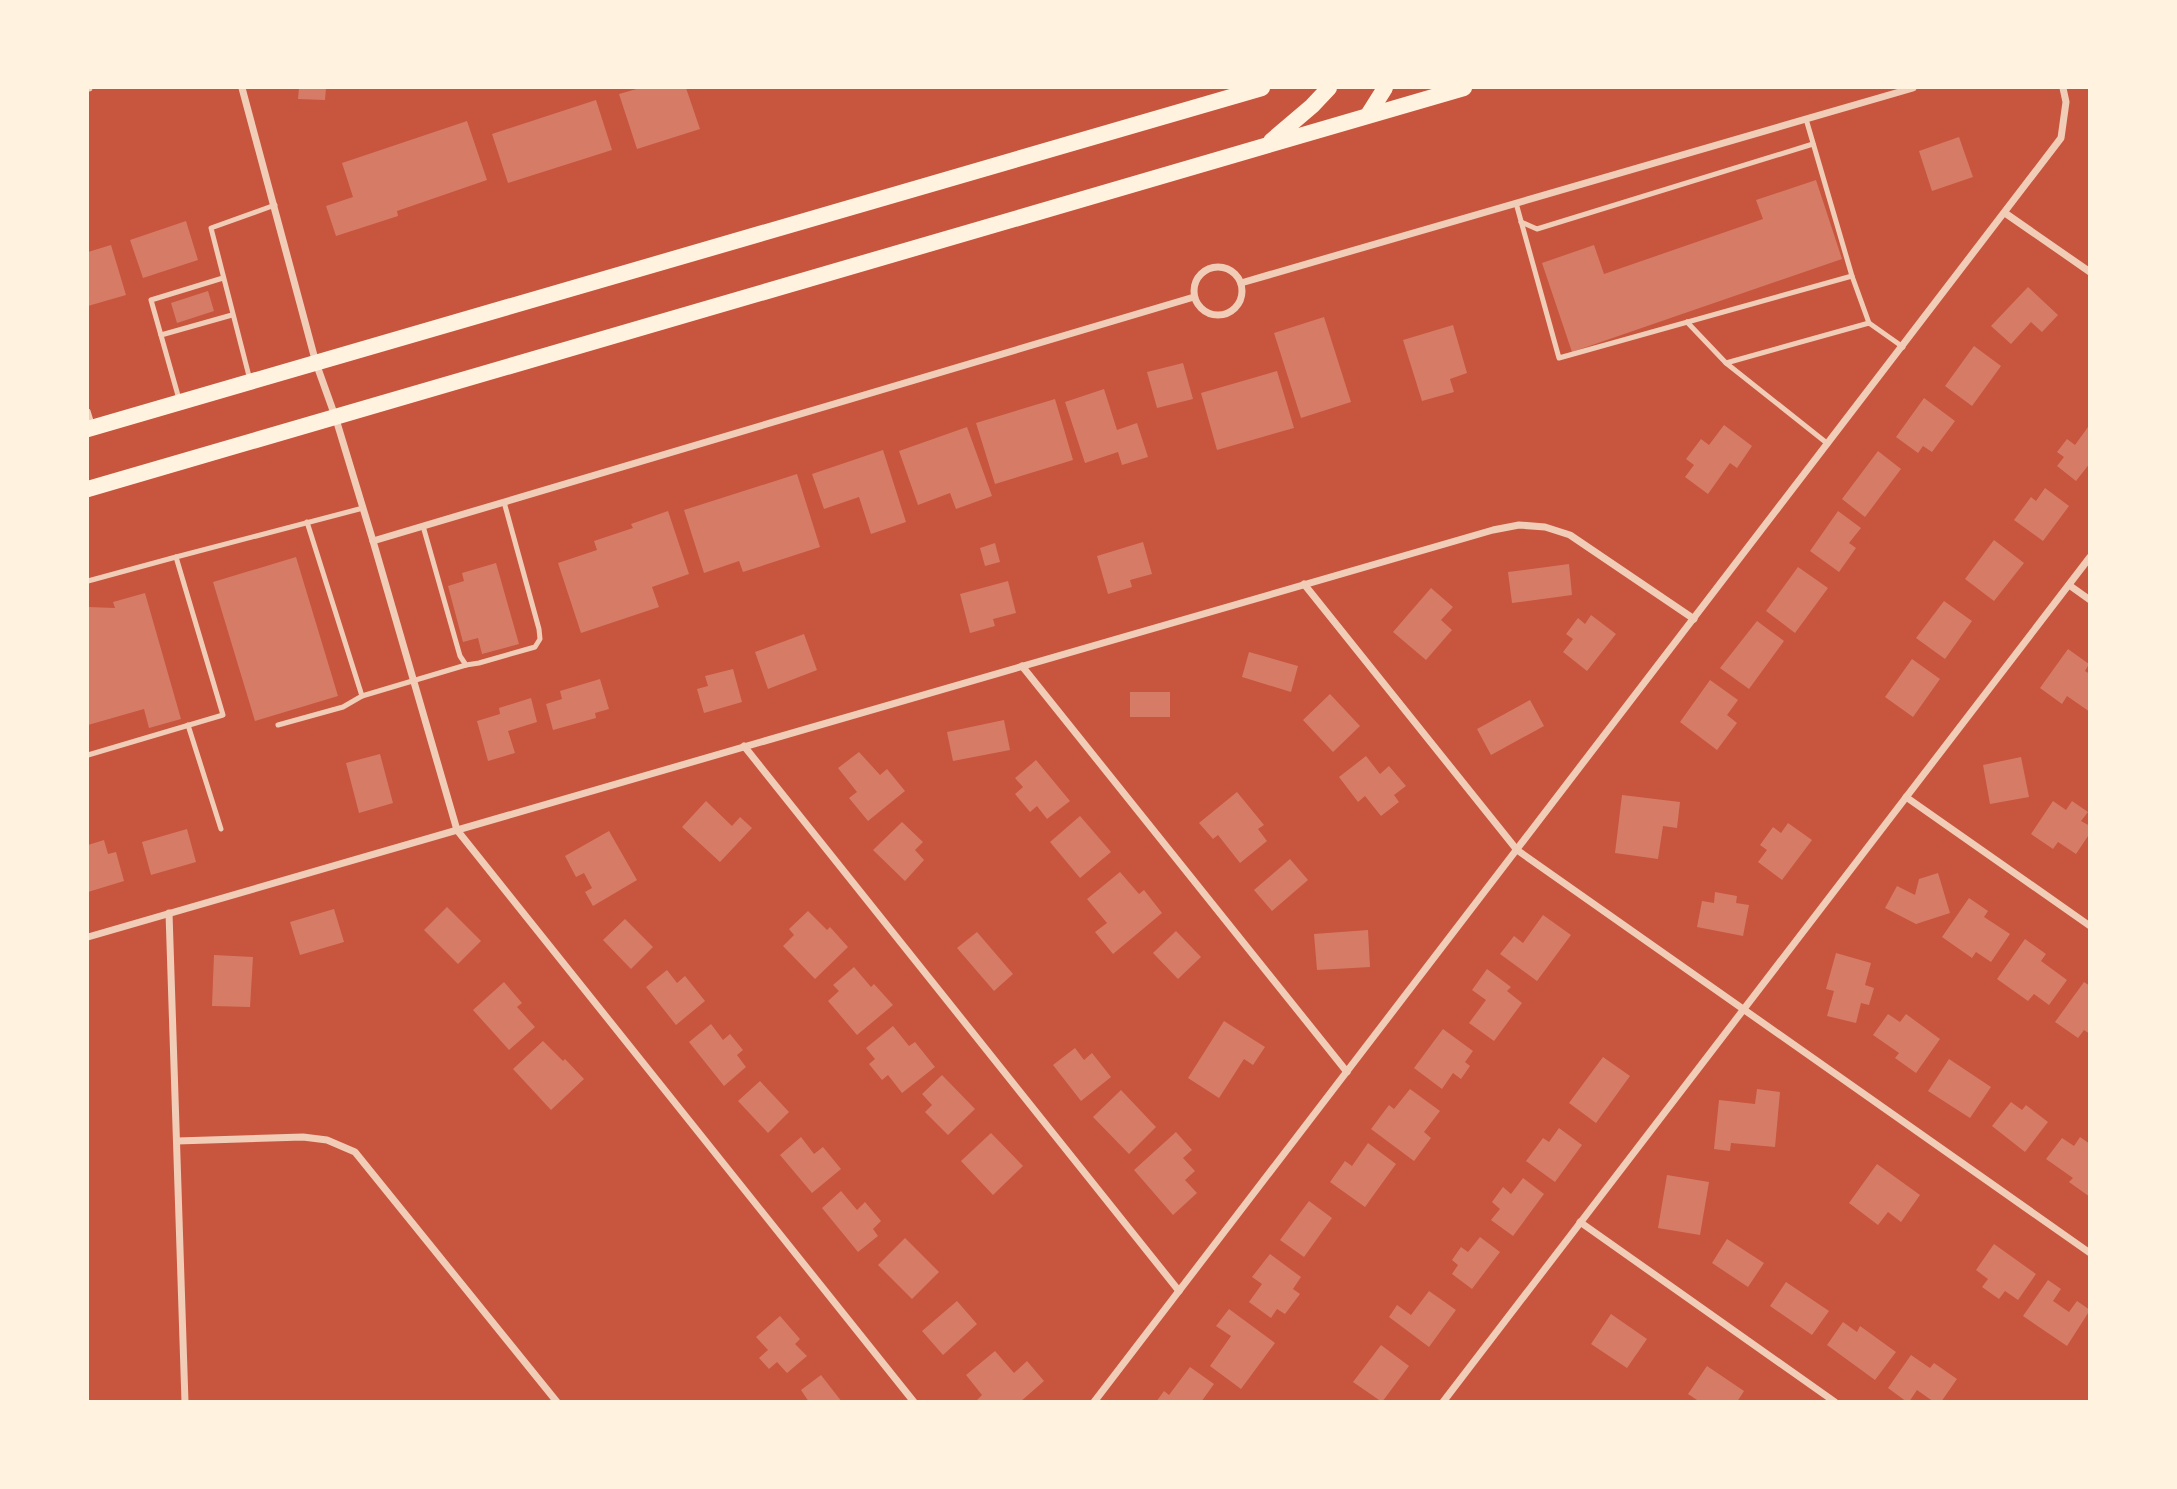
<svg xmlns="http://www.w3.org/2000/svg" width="2177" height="1489" font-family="'Exo 2',sans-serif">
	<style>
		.building { fill: #d67c66 }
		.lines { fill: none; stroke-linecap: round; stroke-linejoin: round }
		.service { stroke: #f1ccb7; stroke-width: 5 }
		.minor { stroke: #f1ccb7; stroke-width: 7 }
		.primary { stroke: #fff3e0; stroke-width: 16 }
	</style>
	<rect width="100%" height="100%" fill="#c8553d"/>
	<g class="building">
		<polygon points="299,88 326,88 325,100 298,99"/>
		<polygon points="640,88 686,88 700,129 637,149 619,94"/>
		<polygon points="596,100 612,150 508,183 492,134"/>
		<polygon points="467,121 487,180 397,211 398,216 336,236 326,206 353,197 342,163"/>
		<polygon points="1959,137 1973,177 1932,191 1919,151"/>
		<polygon points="1816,180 1842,259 1572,352 1542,263 1594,245 1604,274 1763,219 1756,200"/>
		<polygon points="186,221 198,260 143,278 130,240"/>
		<polygon points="111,245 126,295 88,306 88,252"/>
		<polygon points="2028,287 2058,315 2042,332 2031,322 2011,344 1991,326"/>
		<polygon points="208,291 214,311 177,323 171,303"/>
		<polygon points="1324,317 1351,402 1301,418 1274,333"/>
		<polygon points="1453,325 1467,373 1450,379 1454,392 1422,401 1403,340"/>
		<polygon points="1974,346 2001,366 1972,406 1945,386"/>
		<polygon points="1183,363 1193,399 1157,408 1147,372"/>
		<polygon points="1277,371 1294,428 1217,450 1201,393"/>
		<polygon points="1104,389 1117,430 1137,423 1148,457 1122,465 1118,452 1085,463 1065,402"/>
		<polygon points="1924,398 1955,421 1932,452 1923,446 1918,453 1896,437"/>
		<polygon points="1055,399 1073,460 995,484 976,423"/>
		<polygon points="1724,425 1752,446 1737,468 1730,463 1708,494 1685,477 1694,465 1686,459 1701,439 1709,445"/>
		<polygon points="967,427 992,496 956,509 950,493 918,505 899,451"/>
		<polygon points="2088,427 2090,429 2090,463 2076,481 2057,466 2064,457 2057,452 2067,439 2075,445"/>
		<polygon points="883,450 906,522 871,534 859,497 824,509 812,474"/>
		<polygon points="1878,451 1901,469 1865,517 1842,499"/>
		<polygon points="797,474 820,547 743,572 739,561 704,573 684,510"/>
		<polygon points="2045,488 2069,506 2043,541 2014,520 2031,497 2036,501"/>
		<polygon points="668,511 689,574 652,587 659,607 581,633 558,563 597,550 594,541 633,528 631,524"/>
		<polygon points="1838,511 1861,528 1849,543 1856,548 1839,572 1810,551"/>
		<polygon points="1994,540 2024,563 1994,601 1965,579"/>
		<polygon points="1143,542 1152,574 1130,580 1132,587 1108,594 1097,556"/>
		<polygon points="995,543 1000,562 985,566 980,548"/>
		<polygon points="296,557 338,696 255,721 213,582"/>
		<polygon points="496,563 519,644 482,654 478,638 463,642 448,586 464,581 462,573"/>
		<polygon points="1569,564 1572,595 1512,603 1508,572"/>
		<polygon points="1798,567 1828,588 1795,633 1766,611"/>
		<polygon points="1008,581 1016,613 993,619 995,626 970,633 960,594"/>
		<polygon points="1431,588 1453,607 1441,620 1452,630 1426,660 1393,632"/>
		<polygon points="145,593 181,719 149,728 144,709 88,725 88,607 115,608 113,602"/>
		<polygon points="1944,601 1972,621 1945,659 1916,638"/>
		<polygon points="1591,615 1616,634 1587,671 1563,652 1573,639 1566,634 1578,618 1585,624"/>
		<polygon points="1757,621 1784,641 1749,689 1720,668"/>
		<polygon points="804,634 817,670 768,689 755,652"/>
		<polygon points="2068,649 2089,664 2085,671 2090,674 2090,712 2067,696 2062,704 2040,688"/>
		<polygon points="1249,652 1298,666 1291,692 1242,677"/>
		<polygon points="1912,659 1940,679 1913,717 1885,697"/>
		<polygon points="733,669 742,702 704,713 697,689 708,686 705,676"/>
		<polygon points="600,679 609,709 595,713 596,718 553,730 546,704 562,699 560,691"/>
		<polygon points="1710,680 1738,700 1727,715 1737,723 1717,750 1680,722"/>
		<rect x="1130" y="692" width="40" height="25"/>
		<polygon points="1330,694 1360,726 1333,752 1303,720"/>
		<polygon points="531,698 537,722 508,731 515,753 488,761 477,721 500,714 499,708"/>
		<polygon points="1530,700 1544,726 1491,755 1477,729"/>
		<polygon points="1004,720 1010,750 953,761 947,732"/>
		<polygon points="859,752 880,775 887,769 905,791 868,821 849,798 857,792 838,768"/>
		<polygon points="380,754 393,803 359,813 346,763"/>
		<polygon points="1366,756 1380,774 1389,766 1406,786 1394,795 1399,802 1381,816 1365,796 1358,802 1339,777"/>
		<polygon points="2021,757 2029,797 1990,804 1983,765"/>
		<polygon points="1036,760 1070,801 1047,819 1037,806 1030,812 1015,794 1023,787 1015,778"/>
		<polygon points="1237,792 1264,825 1258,829 1267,841 1240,863 1218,835 1213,839 1199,823"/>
		<polygon points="1622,795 1680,802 1677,828 1663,826 1658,859 1615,853"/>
		<polygon points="706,801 732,826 740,817 752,828 720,862 682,827"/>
		<polygon points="2053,801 2066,810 2072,801 2088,812 2081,821 2090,826 2090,833 2076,854 2058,842 2053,849 2031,834"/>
		<polygon points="1080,816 1111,852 1080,878 1050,842"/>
		<polygon points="902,822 923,842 915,850 924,860 905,881 873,850"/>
		<polygon points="1788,823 1812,840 1782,880 1758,862 1767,850 1760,845 1773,827 1781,833"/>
		<polygon points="187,829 196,862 151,875 142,842"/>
		<polygon points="609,831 637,880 593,906 585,892 592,888 584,873 576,877 565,856"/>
		<polygon points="104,840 108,854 116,852 124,881 88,892 88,845"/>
		<polygon points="1290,859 1308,880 1272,911 1254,890"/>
		<polygon points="1120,872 1139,894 1144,890 1162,913 1113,954 1095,932 1107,923 1087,899"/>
		<polygon points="1938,873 1950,913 1916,924 1885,908 1897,886 1915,895 1919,879"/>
		<polygon points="1715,892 1737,896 1736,903 1749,905 1743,936 1697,927 1702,901 1714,903"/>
		<polygon points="1969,898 1988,911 1984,917 2010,934 1991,962 1976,952 1972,958 1942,937"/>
		<polygon points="447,907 481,941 458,964 424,930"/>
		<polygon points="334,909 344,942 300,955 290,922"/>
		<polygon points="808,911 827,930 830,927 848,947 815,979 783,946 794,935 789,929"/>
		<polygon points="1543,915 1571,935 1537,981 1500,954 1514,936 1523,943"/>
		<polygon points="625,919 653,947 631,969 603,940"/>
		<polygon points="1368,930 1370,967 1317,970 1314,934"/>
		<polygon points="1176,931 1201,957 1178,979 1153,953"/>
		<polygon points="977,932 1013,974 994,991 957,948"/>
		<polygon points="2025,939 2046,954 2041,961 2067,980 2049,1005 2034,994 2028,1001 1997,979"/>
		<polygon points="1836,953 1871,963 1865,985 1874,988 1869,1005 1861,1003 1856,1023 1827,1016 1834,991 1826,989"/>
		<polygon points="214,955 253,957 250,1007 212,1006"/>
		<polygon points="854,967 871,987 874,984 893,1005 857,1035 828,1001 839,991 833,985"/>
		<polygon points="1487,969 1511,987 1507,991 1522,1003 1494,1041 1469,1023 1486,1000 1472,990"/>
		<polygon points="667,970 677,983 685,976 705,1001 676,1025 646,987"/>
		<polygon points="504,982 522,1003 517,1007 535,1027 509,1050 473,1010"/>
		<polygon points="2084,982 2090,986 2090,1034 2084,1030 2078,1038 2055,1022"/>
		<polygon points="1888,1014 1900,1022 1906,1014 1940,1039 1916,1073 1895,1058 1899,1053 1873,1035"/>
		<polygon points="1224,1021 1265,1047 1253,1065 1244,1059 1219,1098 1188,1078"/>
		<polygon points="711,1024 723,1040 730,1034 743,1050 737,1055 746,1067 724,1086 689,1042"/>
		<polygon points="893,1026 909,1046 915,1042 935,1067 902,1093 888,1075 882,1080 869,1064 875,1059 866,1048"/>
		<polygon points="1443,1029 1473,1051 1465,1062 1470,1066 1461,1079 1453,1073 1442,1089 1414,1068"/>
		<polygon points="543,1041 563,1061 565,1059 584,1079 551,1110 513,1069"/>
		<polygon points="1075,1048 1084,1060 1092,1053 1111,1077 1081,1101 1053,1065"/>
		<polygon points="1603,1057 1630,1076 1596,1123 1569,1103"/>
		<polygon points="1949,1059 1991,1087 1970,1118 1928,1091"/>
		<polygon points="942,1075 975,1109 948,1135 925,1112 932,1105 922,1094"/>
		<polygon points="760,1081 789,1112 768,1133 738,1101"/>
		<polygon points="1410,1089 1440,1111 1424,1132 1431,1138 1414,1161 1371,1129 1389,1105 1394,1109"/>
		<polygon points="1757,1089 1780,1092 1775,1147 1731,1143 1730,1151 1714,1149 1719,1100 1755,1104"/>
		<polygon points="1121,1090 1156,1127 1129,1154 1093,1117"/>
		<polygon points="2011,1102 2022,1110 2026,1105 2048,1122 2025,1152 1992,1126"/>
		<polygon points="1559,1128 1582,1145 1555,1182 1526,1161 1543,1138 1549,1142"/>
		<polygon points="1176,1132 1192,1150 1183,1158 1195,1171 1185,1180 1197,1193 1173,1215 1134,1170"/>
		<polygon points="991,1133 1023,1166 993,1195 961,1161"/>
		<polygon points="801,1137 814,1154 823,1147 841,1169 812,1193 780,1155"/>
		<polygon points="2080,1137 2090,1144 2090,1197 2069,1182 2073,1178 2046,1159 2062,1138 2074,1146"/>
		<polygon points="1368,1143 1396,1164 1365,1207 1330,1182 1345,1161 1352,1166"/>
		<polygon points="1877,1164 1920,1195 1901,1222 1888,1212 1878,1225 1849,1203"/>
		<polygon points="1667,1175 1709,1182 1700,1235 1658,1228"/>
		<polygon points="1523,1178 1544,1194 1513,1236 1491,1220 1500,1209 1492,1202 1503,1187 1511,1194"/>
		<polygon points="841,1191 857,1210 865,1202 881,1221 873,1229 878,1236 858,1252 822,1208"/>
		<polygon points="1309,1201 1332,1218 1304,1257 1280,1240"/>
		<polygon points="1480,1237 1500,1252 1472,1289 1452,1274 1458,1265 1452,1260 1461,1247 1468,1252"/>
		<polygon points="905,1238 939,1272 912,1299 878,1265"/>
		<polygon points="1727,1239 1764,1263 1748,1287 1712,1263"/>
		<polygon points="1994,1244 2036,1274 2018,1300 2005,1291 1999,1299 1982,1287 1988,1279 1976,1270"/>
		<polygon points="1270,1254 1301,1277 1293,1289 1300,1294 1285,1314 1277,1309 1271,1318 1249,1302 1262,1284 1252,1277"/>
		<polygon points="2048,1280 2061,1289 2053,1301 2069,1312 2077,1301 2090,1310 2067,1346 2023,1316"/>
		<polygon points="1786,1282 1829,1311 1812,1335 1770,1306"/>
		<polygon points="1429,1291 1456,1310 1429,1347 1389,1317 1397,1305 1411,1315"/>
		<polygon points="957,1301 977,1324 943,1355 922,1331"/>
		<polygon points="1229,1309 1275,1343 1241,1389 1210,1366 1231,1336 1216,1326"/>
		<polygon points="1611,1314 1647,1339 1627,1368 1591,1344"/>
		<polygon points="780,1316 800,1339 795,1344 807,1356 787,1373 777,1362 769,1369 759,1358 768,1350 756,1337"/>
		<polygon points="1843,1322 1857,1332 1860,1326 1896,1352 1875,1380 1827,1345"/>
		<polygon points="1381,1345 1409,1366 1382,1402 1353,1382"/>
		<polygon points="995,1351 1014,1373 1027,1361 1044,1381 1020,1402 975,1402 982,1395 966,1375"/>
		<polygon points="1911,1355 1930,1368 1934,1363 1957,1379 1941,1402 1934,1402 1917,1390 1909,1402 1907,1402 1888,1388"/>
		<polygon points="1707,1366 1744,1391 1737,1402 1696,1402 1697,1400 1688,1394"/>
		<polygon points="1190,1367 1214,1384 1201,1402 1156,1402 1164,1391 1169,1395"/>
		<polygon points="821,1375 842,1402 809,1402 801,1390"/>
	</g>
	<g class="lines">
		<g class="service">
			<polyline points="1516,203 1559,358 1852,276 1806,119"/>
			<polyline points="1521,222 1537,229 1813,144"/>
			<polyline points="1852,276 1869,323"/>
			<polyline points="1687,322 1726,363"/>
			<polyline points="161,335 232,315"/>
			<polyline points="250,380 211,228 275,205"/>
			<polyline points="179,399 151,300 223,278"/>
			<polyline points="88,411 92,424"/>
			<polyline points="1828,444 1726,363 1869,323 1903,347"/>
			<polyline points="307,522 362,696"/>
			<polyline points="423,526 460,656 466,665 479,663 535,647 540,639 539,629 504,502"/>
			<polyline points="88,581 176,557"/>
			<polyline points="188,725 221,829"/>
			<polyline points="278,725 343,707 362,696 466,665"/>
			<polyline points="88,755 223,715 176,557 363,508"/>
		</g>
		<g class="minor">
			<polyline points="88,88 89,88"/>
			<polyline points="242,88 316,363 335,416 373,541 457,830 914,1402"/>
			<polyline points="2005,213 2090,272"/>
			<circle cx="1218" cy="291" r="24"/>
			<polyline points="1241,283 1913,88"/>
			<polyline points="373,541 1194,297"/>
			<polyline points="1304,584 1517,850 2090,1253"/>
			<polyline points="2069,585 2090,600"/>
			<polyline points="1022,666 1347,1072"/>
			<polyline points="744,746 1179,1291"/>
			<polyline points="1906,797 2090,926"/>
			<polyline points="169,913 185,1402"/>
			<polyline points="88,937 1493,530 1519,525 1545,527 1570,535 1694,619"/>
			<polyline points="177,1141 303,1137 327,1140 355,1152 557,1402"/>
			<polyline points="1580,1222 1835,1402"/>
			<polyline points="1094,1402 2061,138 2066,102 2063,88"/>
			<polyline points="1443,1402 2090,557"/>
		</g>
		<g class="primary">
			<polyline points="1368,115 1385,88"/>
			<polyline points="1271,141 1312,106 1329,88"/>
			<polyline points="88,429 1262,88"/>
			<polyline points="88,489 1464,88"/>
		</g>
	</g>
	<rect width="2177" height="1489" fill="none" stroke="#fff3e0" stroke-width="178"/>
</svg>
